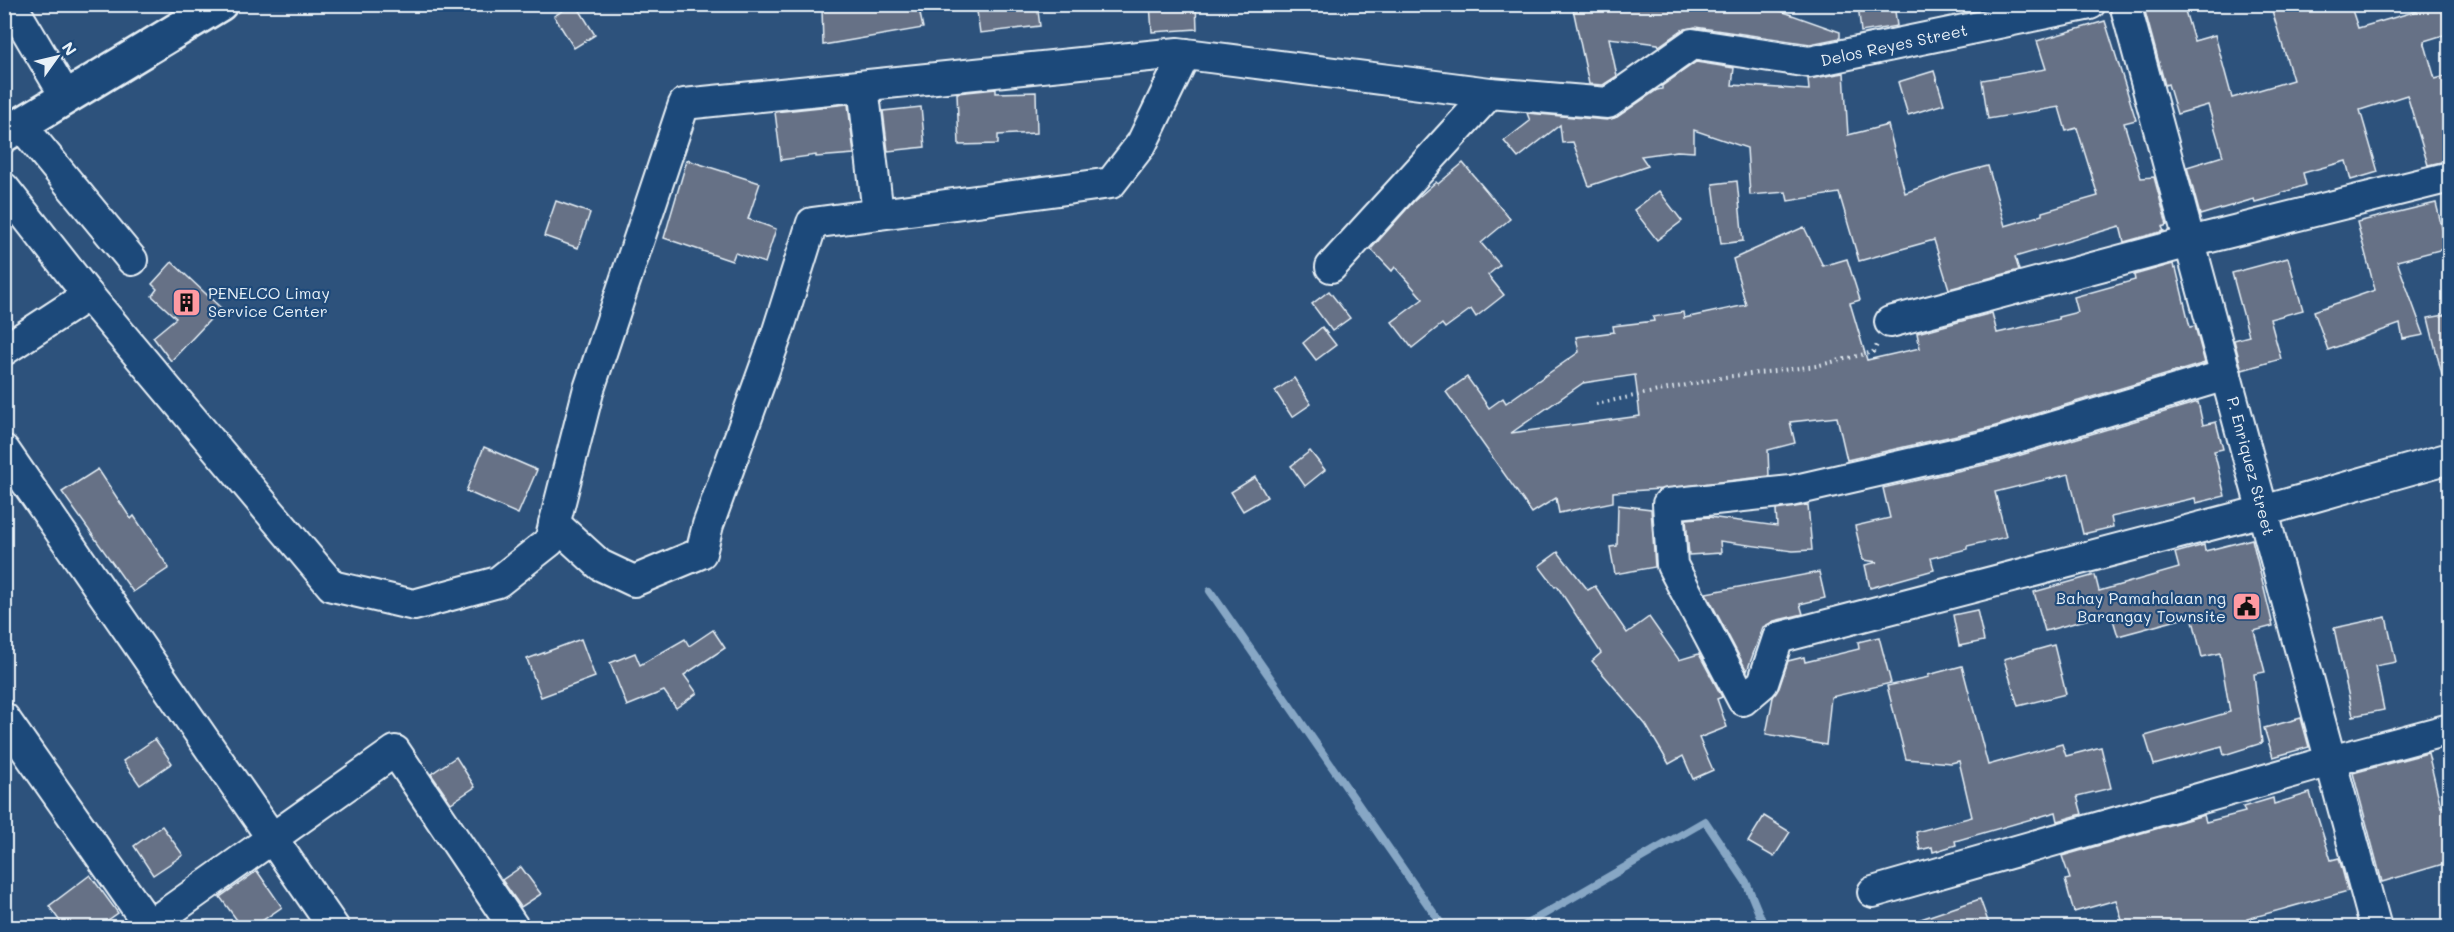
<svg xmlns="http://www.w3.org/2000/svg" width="2454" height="932" font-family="Mali,sans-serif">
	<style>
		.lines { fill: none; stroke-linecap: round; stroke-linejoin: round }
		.stream { stroke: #87a7c5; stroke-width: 8 }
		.building { fill: #667186; stroke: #e8f1f8; stroke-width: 1.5; fill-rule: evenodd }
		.minor-casing { stroke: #e8f1f8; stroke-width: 34 }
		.major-casing { stroke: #e8f1f8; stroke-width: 38 }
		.path { stroke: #e8f1f8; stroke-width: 4; stroke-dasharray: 1.5 4.5; stroke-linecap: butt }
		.minor { stroke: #1f4a7a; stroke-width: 30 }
		.major { stroke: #1f4a7a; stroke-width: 33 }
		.labels { text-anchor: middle; stroke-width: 4.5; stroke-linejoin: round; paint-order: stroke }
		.street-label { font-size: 16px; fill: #e8f1f8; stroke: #1f4a7a }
		.poi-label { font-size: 16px; fill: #e8f1f8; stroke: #1f4a7a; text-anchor: start }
	</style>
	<rect width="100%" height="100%" fill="#2d527c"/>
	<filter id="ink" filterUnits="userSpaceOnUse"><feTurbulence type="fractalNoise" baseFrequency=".0167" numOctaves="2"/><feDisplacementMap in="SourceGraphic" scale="12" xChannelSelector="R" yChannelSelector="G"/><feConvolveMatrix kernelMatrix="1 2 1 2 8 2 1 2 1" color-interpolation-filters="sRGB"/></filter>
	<g filter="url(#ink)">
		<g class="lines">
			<g class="stream">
				<polyline points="1210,591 1444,928"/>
				<polyline points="1520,928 1705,821 1746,882 1765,928"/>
			</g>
		</g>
		<g class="building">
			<polygon points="573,4 576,4 595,35 574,48 554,16"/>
			<polygon points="823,4 918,4 923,28 823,45 822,8"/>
			<polygon points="976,4 1037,4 1040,26 980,33"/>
			<polygon points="1150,4 1196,4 1197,29 1152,32"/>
			<polygon points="1572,4 1761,4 1840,32 1840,38 1810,44 1695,27 1682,30 1659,46 1658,44 1609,38 1617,76 1603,85 1589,84"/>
			<polygon points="1858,4 1894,4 1897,26 1861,32"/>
			<polygon points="2143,4 2183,4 2194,41 2215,35 2232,98 2293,80 2270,4 2350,4 2358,28 2417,11 2415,4 2442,4 2450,33 2424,41 2435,79 2450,75 2450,160 2428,165 2407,95 2360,110 2378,172 2351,180 2346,161 2303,173 2306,185 2281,193 2281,195 2255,202 2254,199 2200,215 2187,167 2223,156 2208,105 2177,114 2168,84 2165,85"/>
			<polygon points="2105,21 2136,120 2124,123 2141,178 2154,177 2167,225 2162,227 2164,231 2124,242 2120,226 2015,257 2019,270 1949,289 1934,240 1859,261 1839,193 1788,201 1786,192 1750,195 1747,148 1694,130 1694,152 1677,151 1641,156 1648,166 1589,186 1573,142 1562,143 1560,125 1518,158 1504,141 1530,121 1527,113 1607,120 1617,117 1657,90 1662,89 1662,86 1696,62 1734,68 1732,85 1809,90 1808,79 1844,73 1848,135 1888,125 1905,193 1953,175 1988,166 2005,226 2042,215 2042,212 2098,196 2077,128 2066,131 2059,107 1988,119 1982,80 2046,69 2037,41"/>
			<polygon points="1934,71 1944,104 1908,115 1898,82"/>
			<polygon points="996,89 996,93 1036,92 1037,133 998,135 998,144 959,145 957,93"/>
			<polygon points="848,104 854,154 816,157 816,155 781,160 775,112"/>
			<polygon points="921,107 925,147 888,151 883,111"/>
			<polygon points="687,160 760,183 748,219 776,229 765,263 735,253 732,261 664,238"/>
			<polygon points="1463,163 1510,219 1481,243 1500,265 1488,275 1504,295 1476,317 1471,309 1445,328 1442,324 1412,348 1392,322 1423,299 1395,267 1392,271 1371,249 1414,201 1436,182 1438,184"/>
			<polygon points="1737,181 1743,241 1721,244 1713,184"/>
			<polygon points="1659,191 1682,221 1657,240 1634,210"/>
			<polygon points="556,201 590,213 578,248 544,236"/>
			<polygon points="2436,203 2447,248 2397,261 2424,335 2403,339 2400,324 2328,350 2314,311 2375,290 2357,222"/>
			<path d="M 1804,227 L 1823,266 L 1847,259 L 1860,300 L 1850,303 L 1867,360 L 1920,348 L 1917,333 L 1992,313 L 1997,333 L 2059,319 L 2058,317 L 2078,312 L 2074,297 L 2135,280 L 2134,275 L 2173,264 L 2174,269 L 2176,268 L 2190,327 L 2195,326 L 2205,363 L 1992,427 L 1847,460 L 1837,417 L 1790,422 L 1795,443 L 1768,450 L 1769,476 L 1661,489 L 1613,492 L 1613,502 L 1559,513 L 1556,498 L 1532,513 L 1446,392 L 1467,377 L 1489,408 L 1503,398 L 1506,403 L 1579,352 L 1576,337 L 1614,332 L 1613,326 L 1654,321 L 1653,317 L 1683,312 L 1684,318 L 1746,305 L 1733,259 ZM 1635,375 L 1640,416 L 1511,433 L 1583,383 Z"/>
			<polygon points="2288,258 2303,310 2270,319 2281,359 2242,370 2234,340 2249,336 2232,273"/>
			<polygon points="172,262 221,308 171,361 153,337 176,318 152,296 157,289 152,284"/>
			<polygon points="1329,291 1350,318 1332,331 1312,304"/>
			<polygon points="2450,314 2450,374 2442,375 2428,318"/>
			<polygon points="1322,327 1336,345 1316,360 1303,343"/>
			<polygon points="1294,378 1311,404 1292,417 1275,391"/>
			<polygon points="2198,402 2203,425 2216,422 2223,449 2214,451 2225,496 2196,503 2195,498 2111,517 2113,527 2083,534 2069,474 1995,492 2006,537 1967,546 1967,549 1931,558 1934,570 1870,588 1865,565 1878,562 1863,560 1855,526 1890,518 1883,488 2001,461"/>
			<polygon points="484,447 537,470 518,514 466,491"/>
			<polygon points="1310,451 1325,470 1305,486 1291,466"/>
			<polygon points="98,469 131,519 134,516 169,568 133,592 62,492"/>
			<polygon points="1255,477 1267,497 1243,511 1231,492"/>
			<polygon points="1618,505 1651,509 1655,567 1615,574 1610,547 1617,546"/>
			<polygon points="1808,505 1812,550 1793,551 1720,541 1721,553 1689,555 1686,519 1709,517 1777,526 1776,510"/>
			<polygon points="2252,539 2273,626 2254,631 2265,672 2254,674 2262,743 2224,755 2222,746 2154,765 2145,736 2230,712 2220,653 2202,657 2192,616 2118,636 2111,613 2045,631 2034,592 2095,575 2099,591 2179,568 2175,553 2204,545 2205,551"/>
			<polygon points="1558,552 1588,590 1595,586 1627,633 1649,617 1679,660 1699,654 1722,697 1717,699 1727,727 1699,738 1713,770 1693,779 1683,756 1669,764 1646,725 1592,661 1601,653 1557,586 1555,587 1539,566"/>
			<polygon points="1819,572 1825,598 1800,604 1803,614 1774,621 1763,627 1747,671 1706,593"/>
			<polygon points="1977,610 1984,641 1959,646 1953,615"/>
			<polygon points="2386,617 2396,662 2375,666 2384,710 2353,716 2334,628"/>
			<polygon points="713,630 725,648 684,675 697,693 676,708 664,691 627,706 610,663 635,653 640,665 685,639 689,646"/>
			<polygon points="1879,637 1891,683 1831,697 1826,745 1766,734 1773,697 1779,688 1788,661 1804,657 1805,662 1859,649 1858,642"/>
			<polygon points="581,639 595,677 541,697 527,659"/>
			<polygon points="2054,645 2066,694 2018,706 2004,659"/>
			<polygon points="1962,666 1988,765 2062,744 2066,756 2101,747 2111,788 2077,796 2082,814 2058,821 2056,812 1955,841 1956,845 1933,852 1932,847 1920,850 1916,832 1972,817 1959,761 1951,763 1906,759 1887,686 1929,677 1928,675"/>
			<polygon points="2301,718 2309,747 2273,757 2264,728"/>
			<polygon points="155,739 172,763 140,785 123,761"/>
			<polygon points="2428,753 2441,807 2450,805 2450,862 2382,882 2353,773"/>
			<polygon points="456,757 475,787 451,803 431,774"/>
			<polygon points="2310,793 2331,860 2339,858 2348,891 2247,919 2248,927 2124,927 2116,900 2074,912 2065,880 2070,879 2062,856 2204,815 2206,822 2245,812 2243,807 2273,798 2274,804"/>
			<polygon points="1764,816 1790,832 1774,857 1748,842"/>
			<polygon points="162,826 183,855 153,875 134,846"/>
			<polygon points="521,867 541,894 521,907 502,880"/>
			<polygon points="257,871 282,907 253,927 242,927 220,897"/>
			<polygon points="90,875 118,913 98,927 64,927 49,906"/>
			<polygon points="1980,899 1990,927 1907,927 1906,924"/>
		</g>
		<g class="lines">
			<defs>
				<g id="minor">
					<polyline points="11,4 66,97"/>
					<polyline points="2125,4 2376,928"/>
					<polyline points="863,86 878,214"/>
					<polyline points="21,125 132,260"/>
					<polyline points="4,188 88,295 332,586 414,605 498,582 550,541 588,392 684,104 1178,53 1490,93"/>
					<polyline points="1331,267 1490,93 1608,103 1692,44 1810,62 2090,4"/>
					<polyline points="1890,322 2190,242 2450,177"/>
					<polyline points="4,350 88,295"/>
					<polyline points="2226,375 1996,444 1791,491 1668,504 1672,565 1743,700 1763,683 1778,638 2263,511 2450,458"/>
					<polyline points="4,450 334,928"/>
					<polyline points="554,523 600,565 634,581 701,553 708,525 777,334 812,223 1111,183 1142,143 1185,54"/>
					<polyline points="4,718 151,928"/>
					<polyline points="1873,892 2331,761 2450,729"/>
					<polyline points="150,925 395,751 514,928"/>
				</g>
				<polyline id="major" points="4,135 220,4"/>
			</defs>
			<use href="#minor" class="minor-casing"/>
			<use href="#major" class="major-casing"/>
			<polyline class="path" points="1596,404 1725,377 1816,366 1873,352 1877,345"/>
			<use href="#minor" class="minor"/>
			<use href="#major" class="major"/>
		</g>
	</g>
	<defs>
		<symbol id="building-square" viewBox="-11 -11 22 22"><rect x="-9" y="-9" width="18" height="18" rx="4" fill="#ff9aa2" stroke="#1f4a7a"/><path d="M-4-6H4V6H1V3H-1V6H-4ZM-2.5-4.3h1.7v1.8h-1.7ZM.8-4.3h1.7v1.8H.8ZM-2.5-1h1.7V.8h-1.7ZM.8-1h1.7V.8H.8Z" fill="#111"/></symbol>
		<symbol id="civic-square" viewBox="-11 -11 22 22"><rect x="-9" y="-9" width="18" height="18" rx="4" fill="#ff9aa2" stroke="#1f4a7a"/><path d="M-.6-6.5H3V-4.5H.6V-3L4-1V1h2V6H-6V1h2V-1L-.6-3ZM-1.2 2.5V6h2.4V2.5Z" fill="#111"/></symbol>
	</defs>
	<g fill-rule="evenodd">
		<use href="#building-square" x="170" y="286" width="33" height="33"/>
		<use href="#civic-square" x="2230" y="590" width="33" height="33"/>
	</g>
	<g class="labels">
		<g class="street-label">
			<text transform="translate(1894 45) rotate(-12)" y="6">Delos Reyes Street</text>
			<text transform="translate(2251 466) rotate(75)" y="6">P. Enriquez Street</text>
		</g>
		<g class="poi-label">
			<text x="208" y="299">PENELCO Limay<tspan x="208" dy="18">Service Center</tspan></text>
			<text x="2226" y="604" text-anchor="end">Bahay Pamahalaan ng<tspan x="2226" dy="18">Barangay Townsite</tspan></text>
		</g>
	</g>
	<rect width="2454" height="932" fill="none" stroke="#1f4a7a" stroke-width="24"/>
	<rect x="12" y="12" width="2430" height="908" fill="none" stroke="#e8f1f8" stroke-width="2" filter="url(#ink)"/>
	<g transform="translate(57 57) rotate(56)" stroke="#1f4a7a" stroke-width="4.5" paint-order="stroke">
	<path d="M0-4.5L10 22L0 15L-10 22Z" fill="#e8f1f8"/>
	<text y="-9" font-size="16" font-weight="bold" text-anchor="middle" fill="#e8f1f8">N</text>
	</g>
</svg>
